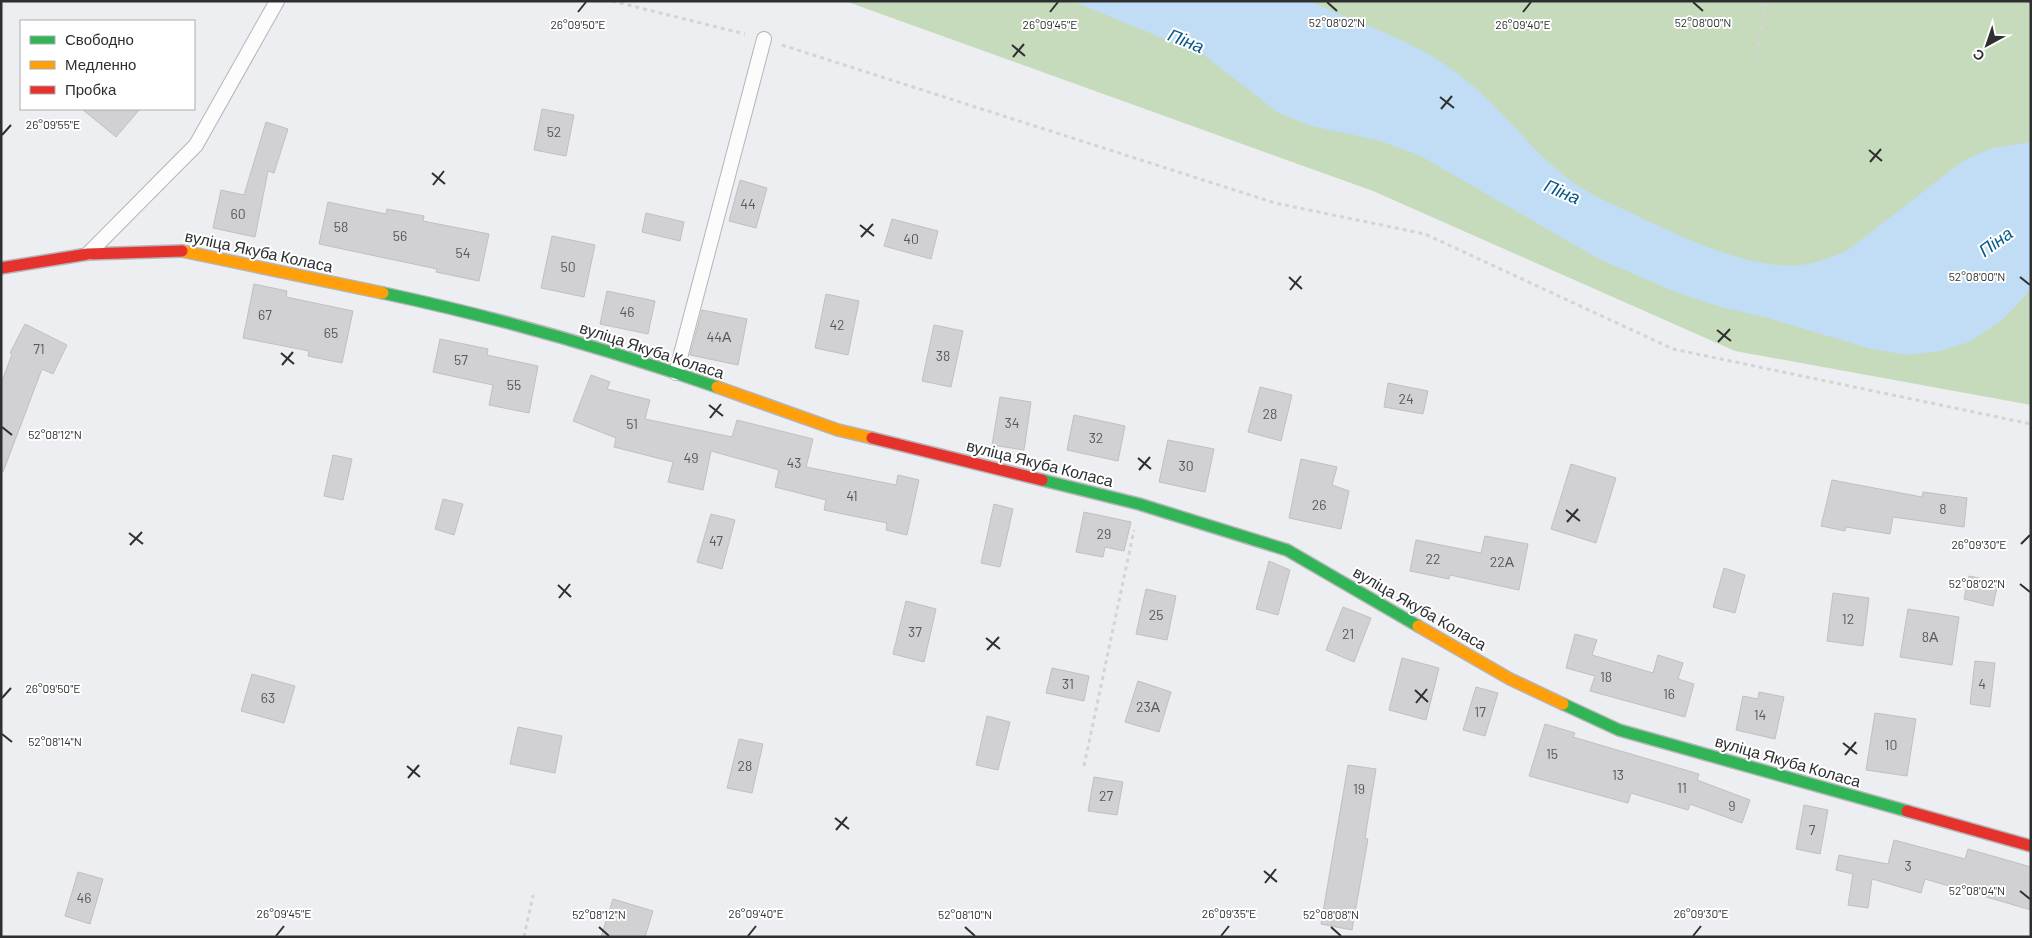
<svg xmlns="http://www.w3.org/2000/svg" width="2032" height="938" font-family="Barlow,sans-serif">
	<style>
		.green { fill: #c5dbbb }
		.water { fill: #c1ddf5 }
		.building { fill: #d1d1d3; stroke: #c0c0c2 }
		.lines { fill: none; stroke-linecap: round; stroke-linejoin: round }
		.lane-casing { stroke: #b4b5b8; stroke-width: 16 }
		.fast-casing { stroke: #b4b5b8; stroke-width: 14 }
		.slow-casing { stroke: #b4b5b8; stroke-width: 14 }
		.jam-casing { stroke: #b4b5b8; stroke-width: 14 }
		.path { stroke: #d4d4d4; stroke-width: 3; stroke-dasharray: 4 4; stroke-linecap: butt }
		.lane { stroke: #fcfcfd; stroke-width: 14 }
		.fast { stroke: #30b455; stroke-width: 11 }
		.slow { stroke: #ff9f0a; stroke-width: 11 }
		.jam { stroke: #e5322d; stroke-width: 11 }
		.ticks { fill: none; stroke: #2e2f31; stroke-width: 2 }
		.labels { text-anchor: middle; stroke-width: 4; stroke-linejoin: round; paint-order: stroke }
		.number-label { font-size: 14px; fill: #57585a }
		.street-label { font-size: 16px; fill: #2e2f31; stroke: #fff }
		.water-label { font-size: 18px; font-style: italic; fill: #04598b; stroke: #fff }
		.ticks-label { font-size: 12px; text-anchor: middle; fill: #2e2f31; stroke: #fff; stroke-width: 4; stroke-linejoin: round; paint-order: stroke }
	</style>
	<rect width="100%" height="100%" fill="#edeef1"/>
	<polygon class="green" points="845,1 2031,1 2031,405 1735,351 1373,191"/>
	<path class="water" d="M 1072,1 L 1309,1 L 1323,7 C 1370,27 1421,44 1461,76 C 1501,107 1530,150 1570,180 C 1587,193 1608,202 1627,211 C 1673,233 1749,271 1802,265 C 1818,263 1833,257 1848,250 L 1963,161 L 1992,148 L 2031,142 L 2031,285 L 2026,295 L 2001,321 L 1969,342 L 1940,351 L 1908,355 L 1871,349 L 1765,317 L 1721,307 L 1678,293 L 1599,259 L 1419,155 L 1377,140 L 1311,126 L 1277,112 L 1204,55 Z"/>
	<g class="building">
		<polygon points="82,109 140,109 116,137"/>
		<polygon points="542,109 574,115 566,156 534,150"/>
		<polygon points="266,122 288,129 274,173 268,171 255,237 213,228 221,190 244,195"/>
		<polygon points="740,180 767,188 756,228 729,221"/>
		<polygon points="328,202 386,214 387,209 424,216 423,221 489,234 479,281 436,272 437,269 319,244"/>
		<polygon points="646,213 684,222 680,241 642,232"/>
		<polygon points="892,219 938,231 931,259 884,246"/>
		<polygon points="552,236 595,245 584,297 541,288"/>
		<polygon points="254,284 287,291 286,297 353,311 342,363 308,356 309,351 243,338"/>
		<polygon points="607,291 655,301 648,334 600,324"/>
		<polygon points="826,294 859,301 848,355 815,348"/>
		<polygon points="702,310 747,319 738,365 690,355"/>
		<polygon points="25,324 67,345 53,374 42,369 3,472 1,472 1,384 12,354 10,353"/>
		<polygon points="934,325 963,331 951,387 922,381"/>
		<polygon points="440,339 488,349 487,355 538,366 529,413 489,405 493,385 433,372"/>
		<polygon points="591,375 610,382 607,389 650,400 645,419 732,437 737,420 813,439 806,467 896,485 898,475 919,480 907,535 886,530 887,523 824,510 826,500 775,487 779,470 711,451 703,490 668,482 673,462 614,447 616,438 573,421"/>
		<polygon points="1388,383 1428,391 1423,414 1384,407"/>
		<polygon points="1260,387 1292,395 1281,441 1248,432"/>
		<polygon points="1000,397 1031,402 1024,450 992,445"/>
		<polygon points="1074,415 1125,426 1118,461 1067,450"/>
		<polygon points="1168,440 1214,449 1205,492 1159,482"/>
		<polygon points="333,455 352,459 343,500 324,496"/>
		<polygon points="1301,459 1337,467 1332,485 1349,491 1341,529 1289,518"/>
		<polygon points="1571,464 1616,478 1596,543 1551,529"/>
		<polygon points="1832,480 1922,497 1923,492 1967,498 1964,527 1893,517 1890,534 1846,527 1845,531 1821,526"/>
		<polygon points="443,499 463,504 454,535 435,529"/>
		<polygon points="994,504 1013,509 1000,567 981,563"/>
		<polygon points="1084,512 1131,522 1124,551 1105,547 1103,557 1076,552"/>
		<polygon points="711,514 735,520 722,569 697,562"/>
		<polygon points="1485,536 1528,544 1519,590 1450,575 1449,579 1410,571 1416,540 1481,553"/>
		<polygon points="1269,561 1290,570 1278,615 1256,609"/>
		<polygon points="1724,568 1745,575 1735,613 1713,607"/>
		<polygon points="1969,576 1998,582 1993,606 1964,599"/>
		<polygon points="1146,589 1176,596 1167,640 1136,634"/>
		<polygon points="1833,593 1869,598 1863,646 1827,641"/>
		<polygon points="906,601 936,609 924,662 893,654"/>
		<polygon points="1343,607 1371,618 1354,662 1326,650"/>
		<polygon points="1908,609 1959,617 1952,665 1900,657"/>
		<polygon points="1575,634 1597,640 1592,655 1653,673 1658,655 1683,663 1678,679 1694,684 1685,717 1590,691 1595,676 1566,668"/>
		<polygon points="1402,658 1439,668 1426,720 1389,710"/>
		<polygon points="1975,661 1995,663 1990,707 1970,704"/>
		<polygon points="1052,668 1089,676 1084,701 1046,693"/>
		<polygon points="252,674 295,686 284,723 241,711"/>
		<polygon points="1138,681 1171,692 1159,732 1125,722"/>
		<polygon points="1476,687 1498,693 1485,736 1463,730"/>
		<polygon points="1759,692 1784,697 1775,739 1736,730 1743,696 1758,699"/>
		<polygon points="1875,713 1916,719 1907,776 1866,770"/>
		<polygon points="987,716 1010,722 998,770 976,765"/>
		<polygon points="1545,724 1575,733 1573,737 1699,774 1697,780 1750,800 1742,823 1690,804 1688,810 1631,793 1628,803 1529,776"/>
		<polygon points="518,727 562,736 555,773 510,764"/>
		<polygon points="739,739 763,744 752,793 727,788"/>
		<polygon points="1348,765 1376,769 1365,838 1368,839 1352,930 1321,924"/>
		<polygon points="1094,777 1123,782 1117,815 1088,811"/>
		<polygon points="1804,805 1828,810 1820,854 1796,849"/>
		<polygon points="1894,840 1965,859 1968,849 2031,867 2031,910 1925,879 1921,893 1872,879 1868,908 1848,905 1853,874 1836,870 1839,855 1888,864"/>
		<polygon points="78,872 103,879 90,924 65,916"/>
		<polygon points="613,899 653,911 645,937 601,937"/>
	</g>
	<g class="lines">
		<defs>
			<g id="lane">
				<polyline points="89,253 196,145 277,1"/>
				<polyline points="676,373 764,39"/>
			</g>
			<g id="fast">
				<path d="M 383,293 C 496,317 608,349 717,387"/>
				<polyline points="1042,480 1139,504 1287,550 1418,626"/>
				<polyline points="1563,704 1619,730 1907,811"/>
			</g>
			<g id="slow">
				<polyline points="182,251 383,293"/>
				<polyline points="717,387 838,430 872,438"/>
				<polyline points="1418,626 1510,679 1563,704"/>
			</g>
			<g id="jam">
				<polyline points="1,268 88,254 182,251"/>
				<polyline points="872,438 1042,480"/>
				<polyline points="1907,811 2031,846"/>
			</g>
		</defs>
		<use href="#lane" class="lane-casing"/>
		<use href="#fast" class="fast-casing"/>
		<use href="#slow" class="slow-casing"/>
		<use href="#jam" class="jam-casing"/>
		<g class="path">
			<polyline points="612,1 745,34"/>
			<polyline points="782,45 1275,203 1425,234 1673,349 2031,424"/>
			<polyline points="1757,54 1766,1"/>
			<polyline points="1084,766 1134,530"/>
			<polyline points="524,937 533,895"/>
		</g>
		<use href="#lane" class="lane"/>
		<use href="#fast" class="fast"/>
		<use href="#slow" class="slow"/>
		<use href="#jam" class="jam"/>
	</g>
	<path class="ticks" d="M 1327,2 L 1337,11M 1693,2 L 1703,11M 578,12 L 586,2M 1050,12 L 1058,2M 1523,12 L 1531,2M 1012,45 L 1025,56M 1013,57 L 1024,44M 1440,97 L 1454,108M 1441,109 L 1452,96M 2,135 L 11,125M 1869,150 L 1882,161M 1870,162 L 1881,149M 432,173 L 445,184M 433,185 L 444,171M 860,225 L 874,236M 861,237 L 873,224M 1289,277 L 1302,289M 2020,277 L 2030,285M 1290,290 L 1301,276M 1717,330 L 1731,341M 1718,342 L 1730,329M 281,353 L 294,364M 282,365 L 293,352M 709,405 L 723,416M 710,418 L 721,404M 2,427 L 12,435M 1138,458 L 1151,469M 1139,470 L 1150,457M 1566,510 L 1580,521M 1567,522 L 1578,509M 129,533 L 143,544M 2021,544 L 2030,535M 130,545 L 142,532M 2020,584 L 2030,592M 558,585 L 571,597M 559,598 L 570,584M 986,638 L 1000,649M 987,650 L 999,637M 1415,690 L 1428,702M 2,698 L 11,688M 1416,703 L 1427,689M 2,734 L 12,742M 1843,743 L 1857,754M 1845,755 L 1856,742M 407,766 L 420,777M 408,778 L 419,765M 835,818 L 849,829M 836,830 L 847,817M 1264,871 L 1277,882M 1265,883 L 1276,869M 2020,891 L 2030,899M 599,927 L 609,936M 965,927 L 975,936M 1331,927 L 1341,936M 276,936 L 284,926M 748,936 L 756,926M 1221,936 L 1229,926M 1693,936 L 1701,926"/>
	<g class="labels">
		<g class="number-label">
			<text x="554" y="137">52</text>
			<text x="748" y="209">44</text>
			<text x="238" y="219">60</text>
			<text x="341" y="232">58</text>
			<text x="400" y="241">56</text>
			<text x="911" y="244">40</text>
			<text x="463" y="258">54</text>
			<text x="568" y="272">50</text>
			<text x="627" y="317">46</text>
			<text x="265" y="320">67</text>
			<text x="837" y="330">42</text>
			<text x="331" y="338">65</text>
			<text x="719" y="342">44А</text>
			<text x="39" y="354">71</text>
			<text x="943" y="361">38</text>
			<text x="461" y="365">57</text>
			<text x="514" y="390">55</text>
			<text x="1406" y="404">24</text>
			<text x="1270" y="419">28</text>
			<text x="1012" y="428">34</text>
			<text x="632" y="429">51</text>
			<text x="1096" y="443">32</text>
			<text x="691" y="463">49</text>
			<text x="794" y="468">43</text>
			<text x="1186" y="471">30</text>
			<text x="852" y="501">41</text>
			<text x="1319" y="510">26</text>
			<text x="1943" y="514">8</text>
			<text x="1104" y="539">29</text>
			<text x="716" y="546">47</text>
			<text x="1433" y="564">22</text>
			<text x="1502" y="567">22А</text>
			<text x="1156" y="620">25</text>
			<text x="1848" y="624">12</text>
			<text x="915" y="637">37</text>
			<text x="1348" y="639">21</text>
			<text x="1930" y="642">8А</text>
			<text x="1606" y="682">18</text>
			<text x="1068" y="689">31</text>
			<text x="1982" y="689">4</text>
			<text x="1669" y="699">16</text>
			<text x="268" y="703">63</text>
			<text x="1148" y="712">23А</text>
			<text x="1480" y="717">17</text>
			<text x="1760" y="720">14</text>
			<text x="1891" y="750">10</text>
			<text x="1552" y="759">15</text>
			<text x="745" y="771">28</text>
			<text x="1618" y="780">13</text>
			<text x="1682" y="793">11</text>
			<text x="1359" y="794">19</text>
			<text x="1106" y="801">27</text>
			<text x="1732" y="811">9</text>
			<text x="1812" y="835">7</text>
			<text x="1908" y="871">3</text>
			<text x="84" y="903">46</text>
		</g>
		<g class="street-label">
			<text transform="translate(259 251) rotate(12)" y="6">вуліца Якуба Коласа</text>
			<text transform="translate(652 350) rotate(18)" y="6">вуліца Якуба Коласа</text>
			<text transform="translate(1040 463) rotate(14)" y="6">вуліца Якуба Коласа</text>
			<text transform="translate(1420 608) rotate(30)" y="6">вуліца Якуба Коласа</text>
			<text transform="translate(1788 761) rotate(16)" y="6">вуліца Якуба Коласа</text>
		</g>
		<g class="water-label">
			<text transform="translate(1186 41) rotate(22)" y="6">Піна</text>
			<text transform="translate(1562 192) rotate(23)" y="6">Піна</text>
			<text transform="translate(1996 242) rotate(-36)" y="6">Піна</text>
		</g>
	</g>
	<g class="ticks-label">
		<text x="1337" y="27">52°08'02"N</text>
		<text x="1703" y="27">52°08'00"N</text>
		<text x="578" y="29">26°09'50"E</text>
		<text x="1050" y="29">26°09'45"E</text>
		<text x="1523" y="29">26°09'40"E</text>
		<text x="53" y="129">26°09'55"E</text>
		<text x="1977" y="281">52°08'00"N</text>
		<text x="55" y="439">52°08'12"N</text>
		<text x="1979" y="549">26°09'30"E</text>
		<text x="1977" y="588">52°08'02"N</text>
		<text x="53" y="693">26°09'50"E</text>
		<text x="55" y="746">52°08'14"N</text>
		<text x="1977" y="895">52°08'04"N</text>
		<text x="284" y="918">26°09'45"E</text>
		<text x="756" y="918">26°09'40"E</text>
		<text x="1229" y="918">26°09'35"E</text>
		<text x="1701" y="918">26°09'30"E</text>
		<text x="599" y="919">52°08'12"N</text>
		<text x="965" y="919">52°08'10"N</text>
		<text x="1331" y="919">52°08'08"N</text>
	</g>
	<rect width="2032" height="938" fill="none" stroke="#2e2f31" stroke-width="5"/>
	<rect x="20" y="20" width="175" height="90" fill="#ffffff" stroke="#abacad"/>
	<rect x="30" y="36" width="25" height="8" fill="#30b455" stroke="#abacad"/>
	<text x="65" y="45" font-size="15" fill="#2e2f31">Свободно</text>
	<rect x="30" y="61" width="25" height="8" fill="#ff9f0a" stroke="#abacad"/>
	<text x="65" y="70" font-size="15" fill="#2e2f31">Медленно</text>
	<rect x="30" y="86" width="25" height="8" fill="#e5322d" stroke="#abacad"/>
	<text x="65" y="95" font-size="15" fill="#2e2f31">Пробка</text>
	<g transform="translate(1987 45) rotate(220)" stroke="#ffffff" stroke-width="4" paint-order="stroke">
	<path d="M0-4L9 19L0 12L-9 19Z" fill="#2e2f31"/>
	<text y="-8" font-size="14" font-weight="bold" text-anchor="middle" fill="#2e2f31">С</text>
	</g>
</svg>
